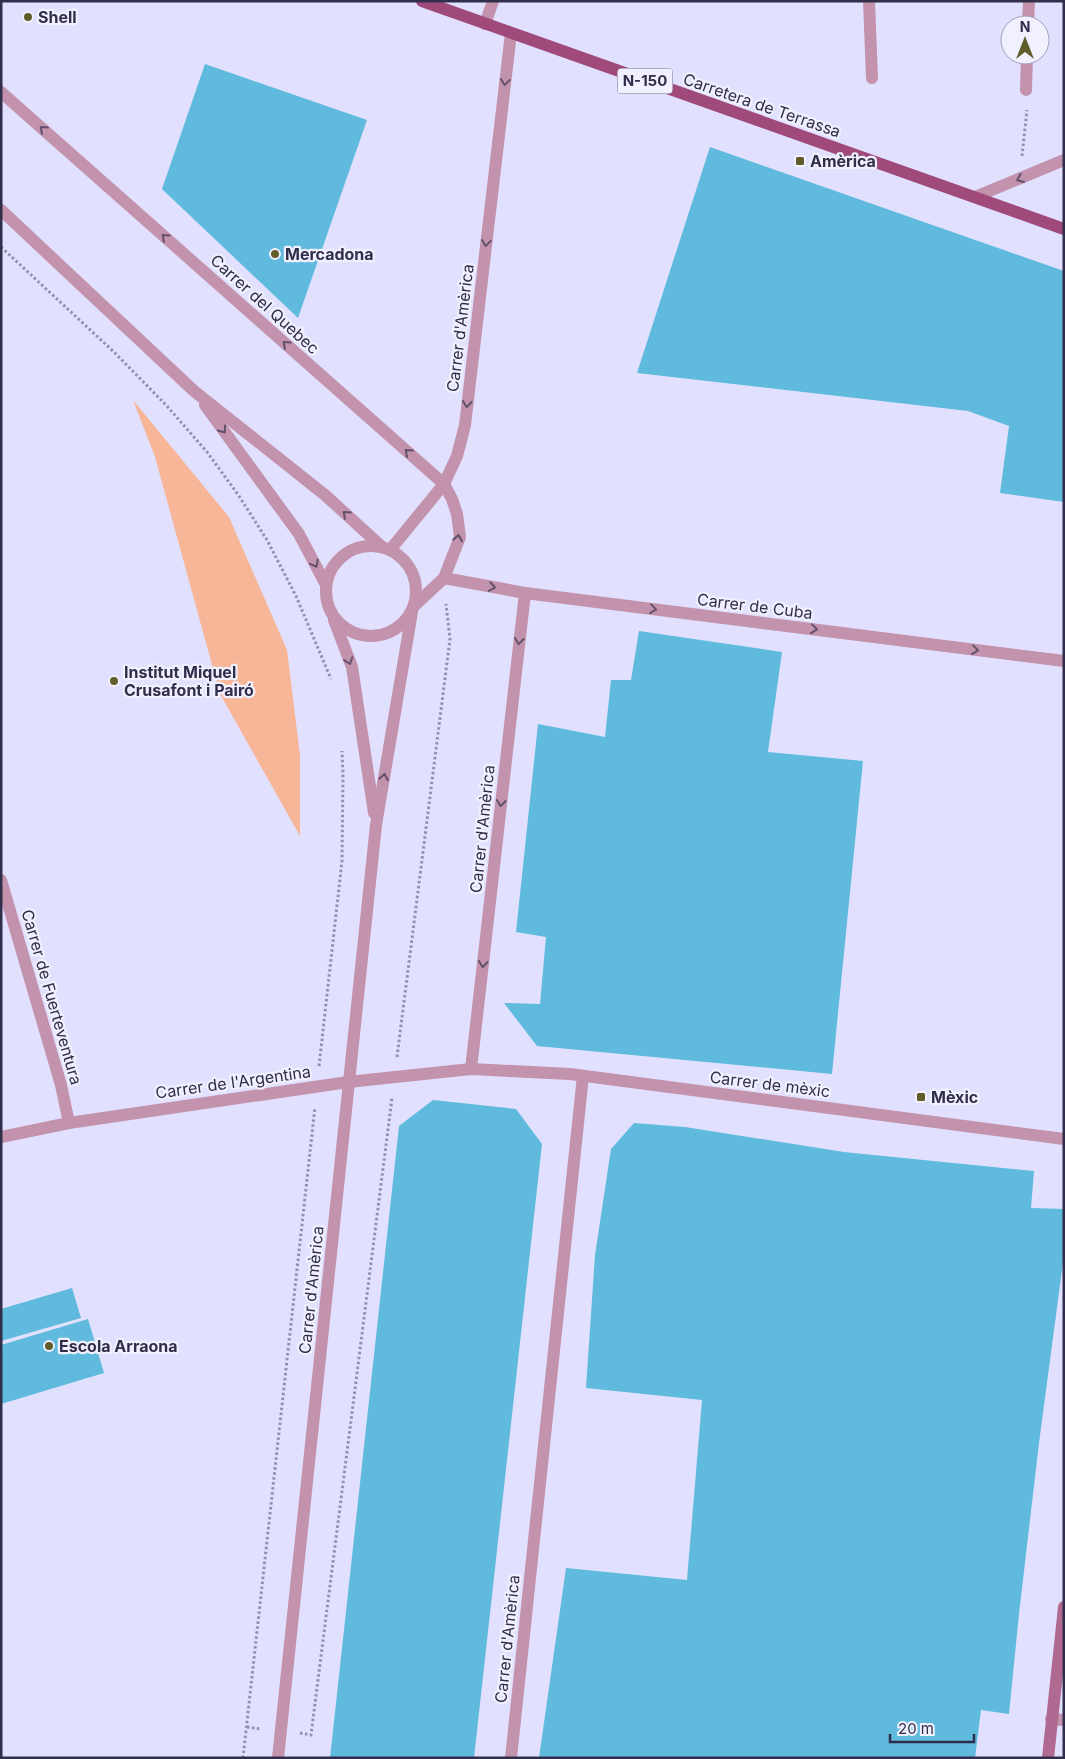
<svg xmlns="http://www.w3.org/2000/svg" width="1065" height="1759" font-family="Inter,sans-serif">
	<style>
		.green { fill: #f7b697 }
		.building { fill: #5fbadd }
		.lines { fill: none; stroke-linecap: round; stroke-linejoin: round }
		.path { stroke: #9190ad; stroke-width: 3; stroke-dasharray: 2.5 2.5; stroke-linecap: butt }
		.street { stroke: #c392ac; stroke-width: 12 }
		.secondary { stroke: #b06990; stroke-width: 12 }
		.primary { stroke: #a04a7c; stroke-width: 12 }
		.oneway { stroke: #63516c }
		.poi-dot { fill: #605d2a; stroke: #f0f0ff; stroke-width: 2 }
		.labels { text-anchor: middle; stroke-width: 4.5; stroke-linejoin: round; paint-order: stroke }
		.shield { fill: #f0f0ff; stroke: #6a6880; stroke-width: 1 }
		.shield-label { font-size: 15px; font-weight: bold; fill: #302e4a }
		.poi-label { font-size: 16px; font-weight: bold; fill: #302e4a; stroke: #f0f0ff; text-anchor: start }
		.street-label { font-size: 16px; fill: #302e4a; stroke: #f0f0ff }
	</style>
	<rect width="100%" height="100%" fill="#e1e1ff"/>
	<polygon class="green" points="133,400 229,517 287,650 300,755 300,836 220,694 155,457"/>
	<g class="building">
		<polygon points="205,64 367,120 298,318 162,189"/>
		<polygon points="710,147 1064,271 1064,502 1000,493 1009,426 968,411 637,373"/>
		<polygon points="639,631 782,652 768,752 863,761 832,1074 537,1046 504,1003 540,1004 546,937 516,932 538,724 605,737 611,680 631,680"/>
		<polygon points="433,1100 516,1109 542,1144 474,1758 330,1758 399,1126"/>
		<polygon points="634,1123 685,1127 844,1152 1034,1171 1031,1208 1064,1209 1064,1255 1039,1443 1019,1614 1009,1714 981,1710 975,1758 539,1758 566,1568 687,1580 702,1400 586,1388 595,1255 611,1149"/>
		<polygon points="72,1288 81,1318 1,1341 1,1309"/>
		<polygon points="88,1319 104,1373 1,1404 1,1345"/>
	</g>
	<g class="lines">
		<g class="path">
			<polyline points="1022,156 1027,110"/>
			<polyline points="1,247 114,352 166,405 207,452 239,496 267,540 296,596 331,679"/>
			<polyline points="397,1057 450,639 446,604"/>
			<polyline points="319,1066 342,861 343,775 342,751"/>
			<polyline points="247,1727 261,1729"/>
			<polyline points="300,1733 311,1735 392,1098"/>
			<polyline points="243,1758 315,1107"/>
		</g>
		<g class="street">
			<polyline points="869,1 872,78"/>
			<polyline points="485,24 493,1"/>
			<polyline points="1028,25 1029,1"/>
			<polyline points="1026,90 1027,55"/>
			<polyline points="1,92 444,484 452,499 457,514 460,537 444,578 414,606"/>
			<polyline points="975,197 1064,160"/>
			<polyline points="1,210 194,391 325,495 382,547"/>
			<polyline points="205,405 299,534 326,585"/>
			<circle cx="371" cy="591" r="45"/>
			<polyline points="390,550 444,484 457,456 465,425 511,33"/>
			<polyline points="444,578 525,593 1064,661"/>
			<polyline points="334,620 352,667 374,813"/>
			<polyline points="1,880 61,1085 69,1123"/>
			<polyline points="471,1069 525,593"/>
			<polyline points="1,1137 69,1123 348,1082 471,1069 570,1074 1064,1139"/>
			<polyline points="1051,1719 1064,1720"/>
			<polyline points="278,1758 376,825 412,612"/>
			<polyline points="511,1758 583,1076"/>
		</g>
		<polyline class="secondary" points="1048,1758 1064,1607"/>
		<polyline class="primary" points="422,1 1064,229"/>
	</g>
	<defs><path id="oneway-chevron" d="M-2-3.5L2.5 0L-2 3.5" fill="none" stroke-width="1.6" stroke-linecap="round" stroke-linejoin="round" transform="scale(1.25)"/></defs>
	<g class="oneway">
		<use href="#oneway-chevron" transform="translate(505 82) rotate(97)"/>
		<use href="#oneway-chevron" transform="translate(43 129) rotate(-138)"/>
		<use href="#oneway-chevron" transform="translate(1020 179) rotate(157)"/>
		<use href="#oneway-chevron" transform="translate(165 237) rotate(-138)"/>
		<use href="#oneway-chevron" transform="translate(486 243) rotate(97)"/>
		<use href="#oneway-chevron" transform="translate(286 344) rotate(-138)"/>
		<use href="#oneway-chevron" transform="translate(467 404) rotate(97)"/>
		<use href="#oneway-chevron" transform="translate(223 430) rotate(54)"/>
		<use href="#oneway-chevron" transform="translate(408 452) rotate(-138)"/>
		<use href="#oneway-chevron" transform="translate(346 514) rotate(-138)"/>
		<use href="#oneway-chevron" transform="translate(458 538) rotate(-81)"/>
		<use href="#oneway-chevron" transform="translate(315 564) rotate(62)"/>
		<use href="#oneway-chevron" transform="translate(492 587) rotate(10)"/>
		<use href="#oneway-chevron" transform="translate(653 609) rotate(7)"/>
		<use href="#oneway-chevron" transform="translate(814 629) rotate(7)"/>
		<use href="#oneway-chevron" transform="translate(519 641) rotate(96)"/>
		<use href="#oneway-chevron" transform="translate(975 650) rotate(7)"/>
		<use href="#oneway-chevron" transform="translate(349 661) rotate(71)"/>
		<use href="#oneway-chevron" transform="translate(384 777) rotate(-80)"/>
		<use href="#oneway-chevron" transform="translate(501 803) rotate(96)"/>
		<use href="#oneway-chevron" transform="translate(483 964) rotate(96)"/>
	</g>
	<g class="poi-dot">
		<circle cx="28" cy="17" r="5"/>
		<rect x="795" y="156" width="10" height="10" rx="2.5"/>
		<circle cx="275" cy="254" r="5"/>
		<circle cx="114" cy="681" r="5"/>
		<rect x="916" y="1092" width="10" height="10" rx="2.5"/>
		<circle cx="49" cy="1346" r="5"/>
	</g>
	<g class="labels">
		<rect class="shield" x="617.5" y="68.5" width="55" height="25" rx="4"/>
		<g class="shield-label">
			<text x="645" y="86">N-150</text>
		</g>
		<g class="poi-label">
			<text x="38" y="23">Shell</text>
			<text x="810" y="167">Amèrica</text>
			<text x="285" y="260">Mercadona</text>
			<text x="124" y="678">Institut Miquel<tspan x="124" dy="18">Crusafont i Pairó</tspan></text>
			<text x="931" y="1103">Mèxic</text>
			<text x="59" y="1352">Escola Arraona</text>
		</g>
		<g class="street-label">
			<text transform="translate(762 105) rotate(19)" y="6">Carretera de Terrassa</text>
			<text transform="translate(265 304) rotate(42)" y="6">Carrer del Quebec</text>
			<text transform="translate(460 328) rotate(-83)" y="6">Carrer d'Amèrica</text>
			<text transform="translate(755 606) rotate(7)" y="6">Carrer de Cuba</text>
			<text transform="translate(482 829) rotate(-84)" y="6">Carrer d'Amèrica</text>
			<text transform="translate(52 997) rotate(74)" y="6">Carrer de Fuerteventura</text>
			<text transform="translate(233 1082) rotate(-8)" y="6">Carrer de l'Argentina</text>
			<text transform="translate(770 1084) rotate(7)" y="6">Carrer de mèxic</text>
			<text transform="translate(311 1290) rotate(-84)" y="6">Carrer d'Amèrica</text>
			<text transform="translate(507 1639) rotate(-84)" y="6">Carrer d'Amèrica</text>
		</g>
	</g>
	<rect width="1065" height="1759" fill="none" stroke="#302e4a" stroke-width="5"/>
	<g transform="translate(1025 40)"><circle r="24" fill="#f0f0ff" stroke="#a3a2b7"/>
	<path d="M0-4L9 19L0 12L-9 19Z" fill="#605d2a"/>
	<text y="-8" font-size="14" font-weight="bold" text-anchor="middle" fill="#302e4a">N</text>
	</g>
	<path d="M890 1734v8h84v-8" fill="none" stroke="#302e4a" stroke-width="2.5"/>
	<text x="898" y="1734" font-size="15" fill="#302e4a" stroke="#f0f0ff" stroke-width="4" paint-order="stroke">20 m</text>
</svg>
